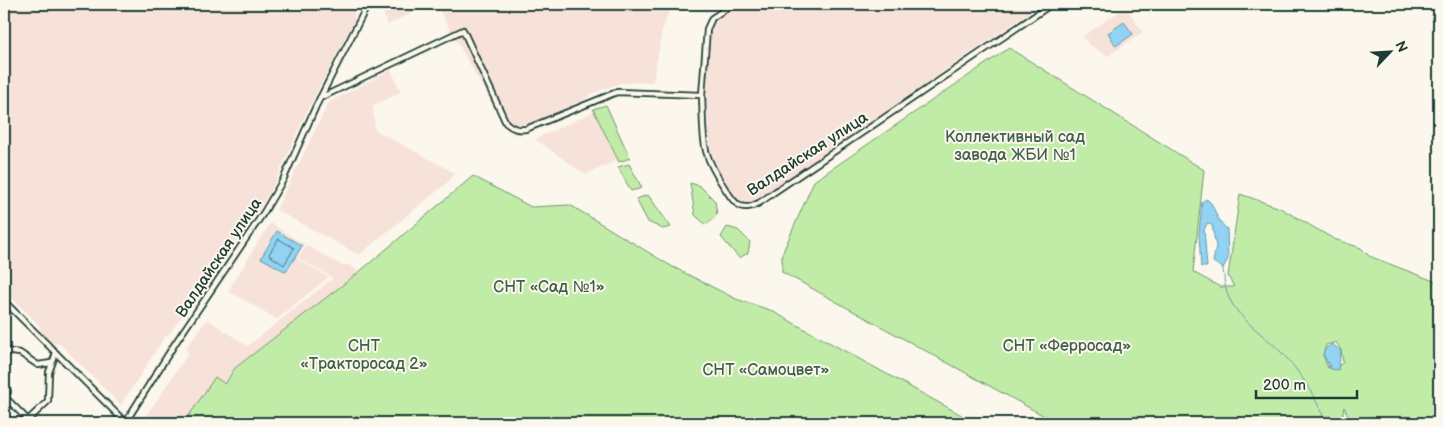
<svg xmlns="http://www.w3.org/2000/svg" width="1443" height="427" font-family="'Balsamiq Sans',sans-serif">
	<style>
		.built { fill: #f7e2da }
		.green { fill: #c1eca8; stroke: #70946e; fill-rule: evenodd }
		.water { fill: #92d3f3; stroke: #6497a7 }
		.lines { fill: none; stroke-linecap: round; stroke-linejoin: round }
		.shore { stroke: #4d7980; stroke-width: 1 }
		.stream { stroke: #6497a7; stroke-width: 1 }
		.minor-casing { stroke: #1f3d34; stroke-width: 8 }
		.minor { stroke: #fbf7ec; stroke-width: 4.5 }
		.labels { text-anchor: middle; stroke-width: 4; stroke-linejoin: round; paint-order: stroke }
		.park-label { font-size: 16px; fill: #3f604b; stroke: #fbf7ec }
		.street-label { font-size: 16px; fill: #1f3d34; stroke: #fbf7ec }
	</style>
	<rect width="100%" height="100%" fill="#fbf7ec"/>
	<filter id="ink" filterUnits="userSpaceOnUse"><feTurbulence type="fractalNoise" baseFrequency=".02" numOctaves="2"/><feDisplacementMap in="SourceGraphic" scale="10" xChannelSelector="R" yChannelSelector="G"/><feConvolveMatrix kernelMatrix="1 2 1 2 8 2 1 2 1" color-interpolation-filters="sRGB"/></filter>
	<g filter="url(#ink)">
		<g class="built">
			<polygon points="4,4 353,4 355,20 308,109 270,193 168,336 166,335 121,405 60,344 51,343 41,334 39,325 4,290"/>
			<polygon points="384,4 418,4 420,9 388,25 384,15"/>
			<polygon points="436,4 672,4 662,31 653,82 620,83 591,94 583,101 515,135 506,129"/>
			<polygon points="740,4 1042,4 749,205 736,199 711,158 706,99 709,31 714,21"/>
			<polygon points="1126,7 1143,32 1108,56 1088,44 1083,36"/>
			<polygon points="391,70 401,92 373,106 375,130 455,173 448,182 359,255 276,210 329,102"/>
			<polygon points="595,111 617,160 586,175 535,139"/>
			<polygon points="270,223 304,244 297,259 329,277 277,319 228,291"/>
			<polygon points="306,245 341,265 350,265 359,272 235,368 224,384 215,377 184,423 141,423 188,354 186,348 207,319 248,346 333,278 298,258"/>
		</g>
		<g class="green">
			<path d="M 1009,48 L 1204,170 L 1193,272 L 1220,287 L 1234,287 L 1228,276 L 1240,194 L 1280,208 L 1334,239 L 1361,248 L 1369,256 L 1439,283 L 1439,423 L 1351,423 L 1344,407 L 1341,423 L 1057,423 L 782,272 L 782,254 L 814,181 ZM 1336,342 L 1341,350 L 1343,362 L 1337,368 L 1328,368 L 1323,355 L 1326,345 Z"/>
			<polygon points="606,105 630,158 619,162 593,109"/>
			<polygon points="629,164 642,188 631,191 618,167"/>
			<polygon points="473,176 531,207 570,205 671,266 736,299 770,310 976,423 184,423 215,377 225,384 235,368 358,273"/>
			<polygon points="690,183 700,186 715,201 717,215 706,225 695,215"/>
			<polygon points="648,195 671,227 663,229 648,222 636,199"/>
			<polygon points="727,227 738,230 750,242 748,253 739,258 721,237"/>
		</g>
		<g class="water">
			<polygon points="1124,22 1133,34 1116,46 1108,33"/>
			<path d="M 1206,199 C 1216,203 1214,221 1227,229 L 1228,259 L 1223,268 L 1213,262 L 1216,247 L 1212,225 L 1207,223 L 1204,230 L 1207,267 L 1201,267 L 1199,235 L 1202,202 Z"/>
			<polygon points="277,231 302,246 286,272 261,258"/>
			<polygon points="1332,344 1341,351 1338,370 1331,369 1323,354 1325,349"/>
		</g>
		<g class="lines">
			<polygon class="shore" points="279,239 294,248 284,265 269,255"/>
			<path class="stream" d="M 1223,268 C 1224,278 1225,290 1229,298 C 1240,321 1265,335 1282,353 C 1302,374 1315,396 1326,423"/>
			<defs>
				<g id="minor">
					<polyline points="702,95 707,29 712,18 733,4"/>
					<path d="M 320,98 L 463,30 L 506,123 C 513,129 518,130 526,129 L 617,92 L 702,95 C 704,141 699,150 726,190 C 731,197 736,207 746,207 C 757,207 767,197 776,191 L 1052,4"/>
					<polyline points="4,301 126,423"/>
					<polyline points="4,351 20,353 38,365 51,363"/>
					<polyline points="4,379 8,392 5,397 31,423"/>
					<polyline points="25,423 48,401 49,372 56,353"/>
					<polyline points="125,423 176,342 264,212 283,180 316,106 368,4"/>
				</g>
			</defs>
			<use href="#minor" class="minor-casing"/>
			<use href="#minor" class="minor"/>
		</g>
	</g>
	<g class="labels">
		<g class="park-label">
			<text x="1015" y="142">Коллективный сад<tspan x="1015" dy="18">завода ЖБИ №1</tspan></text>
			<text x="549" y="292">СНТ «Сад №1»</text>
			<text x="364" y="351">СНТ<tspan x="364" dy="18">«Тракторосад 2»</tspan></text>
			<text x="1067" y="351">СНТ «Ферросад»</text>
			<text x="766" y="375">СНТ «Самоцвет»</text>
		</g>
		<g class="street-label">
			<text transform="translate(807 153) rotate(-33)" y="6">Валдайская улица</text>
			<text transform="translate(218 257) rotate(-56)" y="6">Валдайская улица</text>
		</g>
	</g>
	<rect width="1443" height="427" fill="none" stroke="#fbf7ec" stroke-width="20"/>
	<rect x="10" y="10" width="1423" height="407" fill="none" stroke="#1f3d34" stroke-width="2" filter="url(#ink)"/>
	<g transform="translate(1390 52) rotate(65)" stroke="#fbf7ec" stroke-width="4" paint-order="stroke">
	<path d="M0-4L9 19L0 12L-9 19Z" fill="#1f3d34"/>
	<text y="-8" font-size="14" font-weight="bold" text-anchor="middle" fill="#1f3d34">N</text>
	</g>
	<path d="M1256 390v8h101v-8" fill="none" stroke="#1f3d34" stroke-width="2.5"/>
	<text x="1263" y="390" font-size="15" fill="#1f3d34" stroke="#fbf7ec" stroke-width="4" paint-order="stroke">200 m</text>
</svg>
